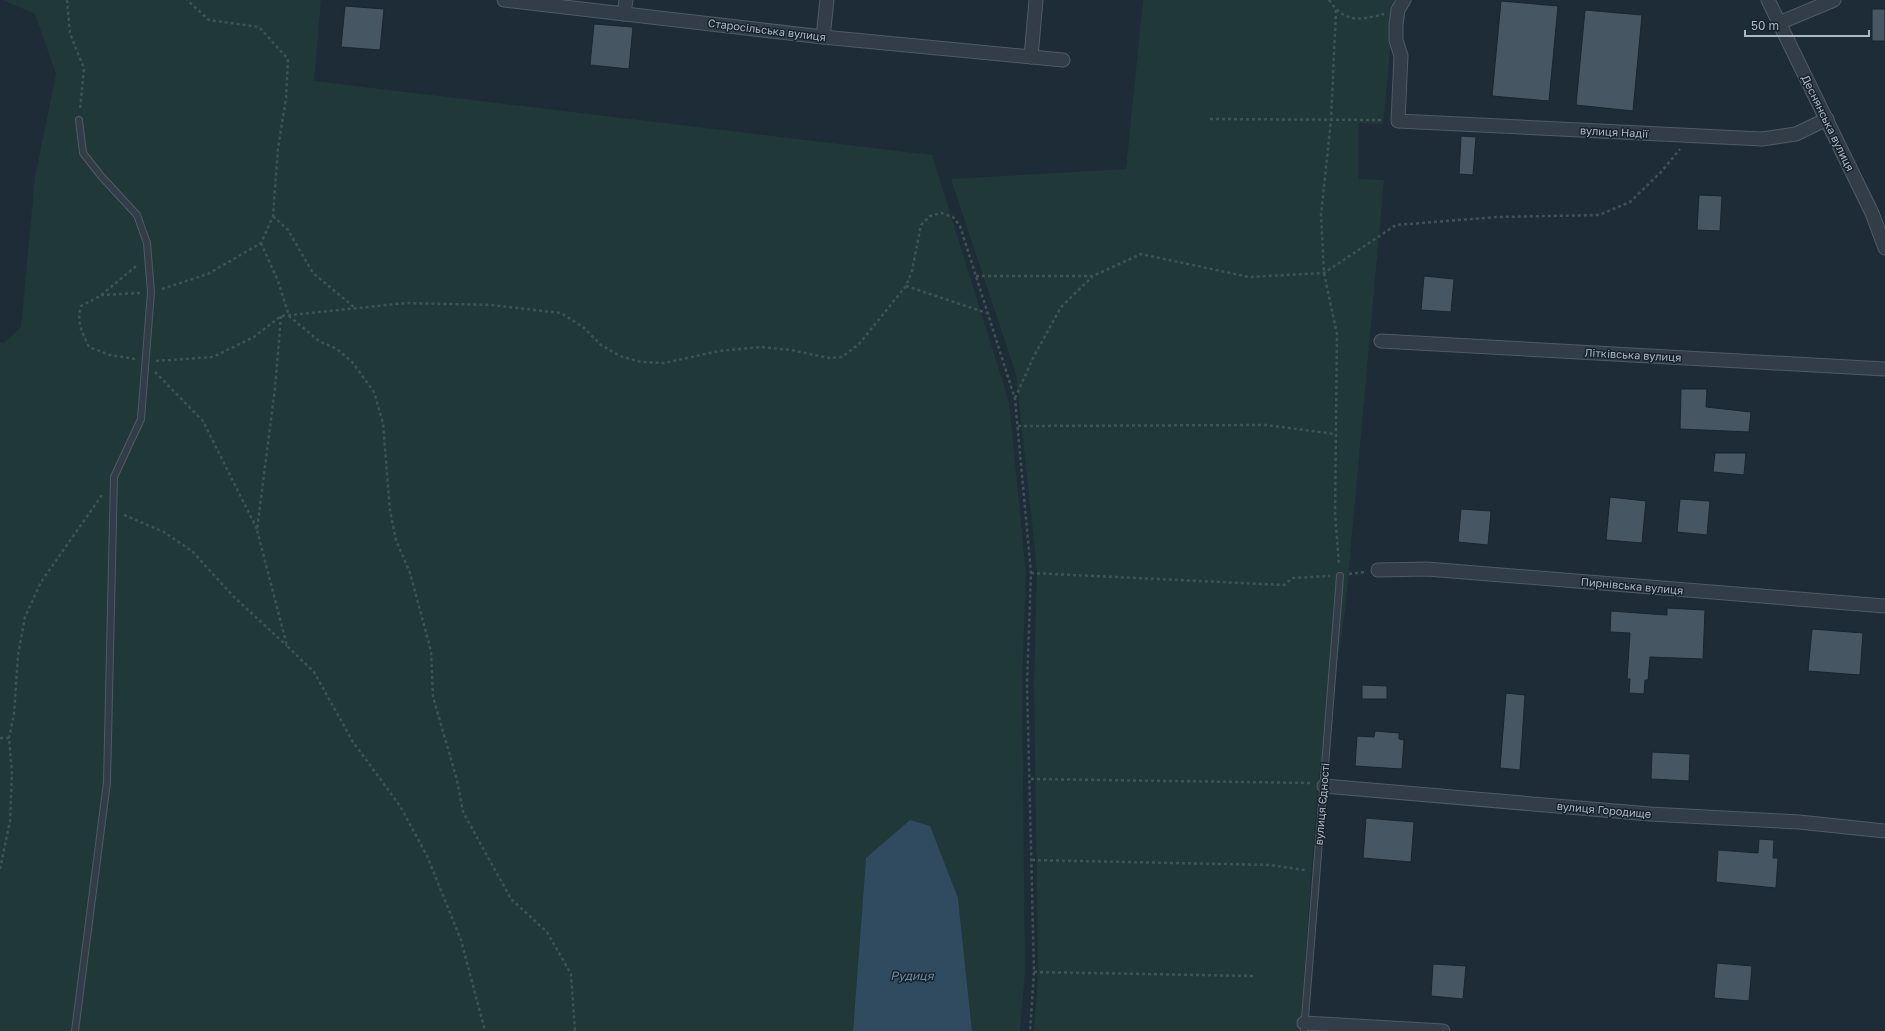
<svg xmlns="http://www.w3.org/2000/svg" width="1885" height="1031" font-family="'Golos Text',sans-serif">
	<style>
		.green { fill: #203838 }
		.water { fill: #304a5f }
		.building { fill: #465663; stroke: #19242e }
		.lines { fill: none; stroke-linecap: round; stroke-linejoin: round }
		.service-casing { stroke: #4f5b66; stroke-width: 8 }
		.minor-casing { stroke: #4f5b66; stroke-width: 15 }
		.path { stroke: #3e5454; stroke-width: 2.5; stroke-dasharray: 3 3; stroke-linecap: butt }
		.service { stroke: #323d47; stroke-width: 6 }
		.minor { stroke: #323d47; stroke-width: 13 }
		.labels { text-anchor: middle; stroke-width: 3; stroke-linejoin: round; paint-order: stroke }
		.street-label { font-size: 11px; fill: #abb8c5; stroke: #17222b }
		.water-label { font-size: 12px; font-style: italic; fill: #6a8daa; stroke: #17222b }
	</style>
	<rect width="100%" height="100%" fill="#1e2c37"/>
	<g class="green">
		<polygon points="3,0 321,0 314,81 932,155 1009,402 1026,573 1022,685 1025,972 1020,1031 972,1031 958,898 866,858 853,1031 0,1031 0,342 4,343 21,327 35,177 56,74 35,14"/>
		<polygon points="1143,0 1395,0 1383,124 1358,123 1358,179 1384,180 1345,612 1318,782 1300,1031 1034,1031 1038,974 1034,684 1037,570 1016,374 951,179 1126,169"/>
	</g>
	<polygon class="water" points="910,820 930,826 958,898 972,1031 853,1031 866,858"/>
	<g class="building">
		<polygon points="1501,1 1558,6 1549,101 1492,96"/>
		<polygon points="345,6 384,9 380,50 341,47"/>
		<rect x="1872" y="9" width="13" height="32"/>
		<polygon points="1585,10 1642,15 1633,111 1576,105"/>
		<polygon points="594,24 633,27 629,69 590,65"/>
		<polygon points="1461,136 1476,137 1473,175 1459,174"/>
		<polygon points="1699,195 1722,196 1720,231 1697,230"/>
		<polygon points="1424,276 1454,279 1451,312 1421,310"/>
		<polygon points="1681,389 1707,389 1706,407 1751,412 1749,432 1680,429"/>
		<polygon points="1715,453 1746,453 1744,475 1713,472"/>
		<polygon points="1610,497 1646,501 1642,543 1606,540"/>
		<polygon points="1680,499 1710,501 1707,535 1677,532"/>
		<polygon points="1461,509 1491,511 1488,545 1458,542"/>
		<polygon points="1667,608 1705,610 1703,659 1650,657 1648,680 1645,680 1644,694 1629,693 1630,679 1627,679 1630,633 1610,632 1611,611 1667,615"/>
		<polygon points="1812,629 1863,633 1860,675 1808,671"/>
		<polygon points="1362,685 1387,686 1387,699 1362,699"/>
		<polygon points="1506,693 1525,695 1520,770 1500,768"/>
		<polygon points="1375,731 1399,733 1399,739 1404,740 1402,769 1355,766 1357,736 1374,737"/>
		<polygon points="1652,752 1690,754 1689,781 1651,779"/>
		<polygon points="1366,818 1414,822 1411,862 1363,858"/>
		<polygon points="1759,839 1774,840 1773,858 1778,858 1776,888 1716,882 1718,850 1758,853"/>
		<polygon points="1717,963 1752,966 1749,1001 1714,998"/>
		<polygon points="1433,964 1466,966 1463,999 1431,996"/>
	</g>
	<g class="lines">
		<defs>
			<g id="service">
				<polyline points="75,1031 107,782 114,477 141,419 151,292 147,243 137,215 101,176 83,153 79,120"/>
				<polyline points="1304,1031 1340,576"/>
			</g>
			<g id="minor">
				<polyline points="504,0 823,37 1063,60"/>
				<polyline points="1404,0 1398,10 1396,25 1396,40 1401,56 1398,121 1762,139 1796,134 1827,119"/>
				<polyline points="1768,0 1872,213 1885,248"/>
				<polyline points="624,14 626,0"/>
				<polyline points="1779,23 1834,0"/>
				<polyline points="823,37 827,0"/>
				<polyline points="1031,57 1036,0"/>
				<polyline points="1381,341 1885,369"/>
				<polyline points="1378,570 1427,569 1885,606"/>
				<polyline points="1324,786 1650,814 1799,822 1885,831"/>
				<polyline points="1304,1023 1443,1031"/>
			</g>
		</defs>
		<use href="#service" class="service-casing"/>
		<use href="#minor" class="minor-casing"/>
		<g class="path">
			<polyline points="67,0 70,34 84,68 80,110"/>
			<path d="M 1329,0 C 1346,24 1359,20 1384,14"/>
			<polyline points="1336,10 1331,120 1321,215 1324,273 1337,334 1335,513 1339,565"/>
			<polyline points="1210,119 1384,120"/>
			<polyline points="273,216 288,230 313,273 354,307"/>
			<polyline points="261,243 278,281 289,316 319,341 337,349 352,362 374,392 383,423 390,511 396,540 410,573 431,651 433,697 457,780 463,812 511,899 547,932 571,974 575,1031"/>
			<polyline points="976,276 1093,276 1141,254 1249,277 1324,273 1396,225 1497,217 1599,215 1630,202 1661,172 1680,149"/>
			<polyline points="906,286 987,313"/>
			<polyline points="162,289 208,274 261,243 273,216 278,148 286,99 288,59 259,27 209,20 187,0"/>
			<polyline points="101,295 140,293"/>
			<polyline points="281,316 275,388 257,530 287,646 314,672 353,742 400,806 427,856 461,940 485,1031"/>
			<path d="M 135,359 L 110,355 L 89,347 C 82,332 76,322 81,306 L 100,296 L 135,267 L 137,263"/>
			<polyline points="156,361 213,357 254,337 281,316 406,303 491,305 561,313 583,327 601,345 620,356 641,362 664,363 719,351 761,347 791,350 829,358 842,357 859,344 906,286 912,271 921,225 930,216 941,213 953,217 960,226 1015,399 1031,573 1027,684 1034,972 1030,1031"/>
			<polyline points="155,372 203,421 257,529"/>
			<polyline points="1015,398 1034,356 1061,307 1093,276"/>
			<polyline points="1018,426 1266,425 1335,434"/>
			<polyline points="124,515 164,532 193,552 234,597 287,646"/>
			<polyline points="1031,573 1284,585 1293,578 1330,576"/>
			<polyline points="1349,574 1364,572"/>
			<polyline points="0,738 9,738"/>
			<polyline points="1031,779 1310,783"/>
			<polyline points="1032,860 1270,865 1305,870"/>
			<polyline points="0,869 10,821 12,774 9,738 14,714 18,655 25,617 41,582 102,495"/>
			<polyline points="1034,972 1254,976"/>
		</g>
		<use href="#service" class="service"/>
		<use href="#minor" class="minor"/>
	</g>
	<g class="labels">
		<g class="street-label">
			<text transform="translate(767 30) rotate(7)" y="4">Старосільська вулиця</text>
			<text transform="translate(1828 123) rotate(64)" y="4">Деснянська вулиця</text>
			<text transform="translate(1614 132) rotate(3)" y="4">вулиця Надії</text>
			<text transform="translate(1633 355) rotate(3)" y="4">Літківська вулиця</text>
			<text transform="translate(1632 586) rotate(5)" y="4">Пирнівська вулиця</text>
			<text transform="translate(1322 804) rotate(-85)" y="4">вулиця Єдності</text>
			<text transform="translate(1604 810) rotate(5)" y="4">вулиця Городище</text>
		</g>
		<g class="water-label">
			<text x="912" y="980">Рудиця</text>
		</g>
	</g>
	<path d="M1745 30v6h124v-6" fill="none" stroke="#abb8c5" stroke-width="2"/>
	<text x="1751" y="30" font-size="12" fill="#abb8c5" stroke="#17222b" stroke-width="3" paint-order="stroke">50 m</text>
</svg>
